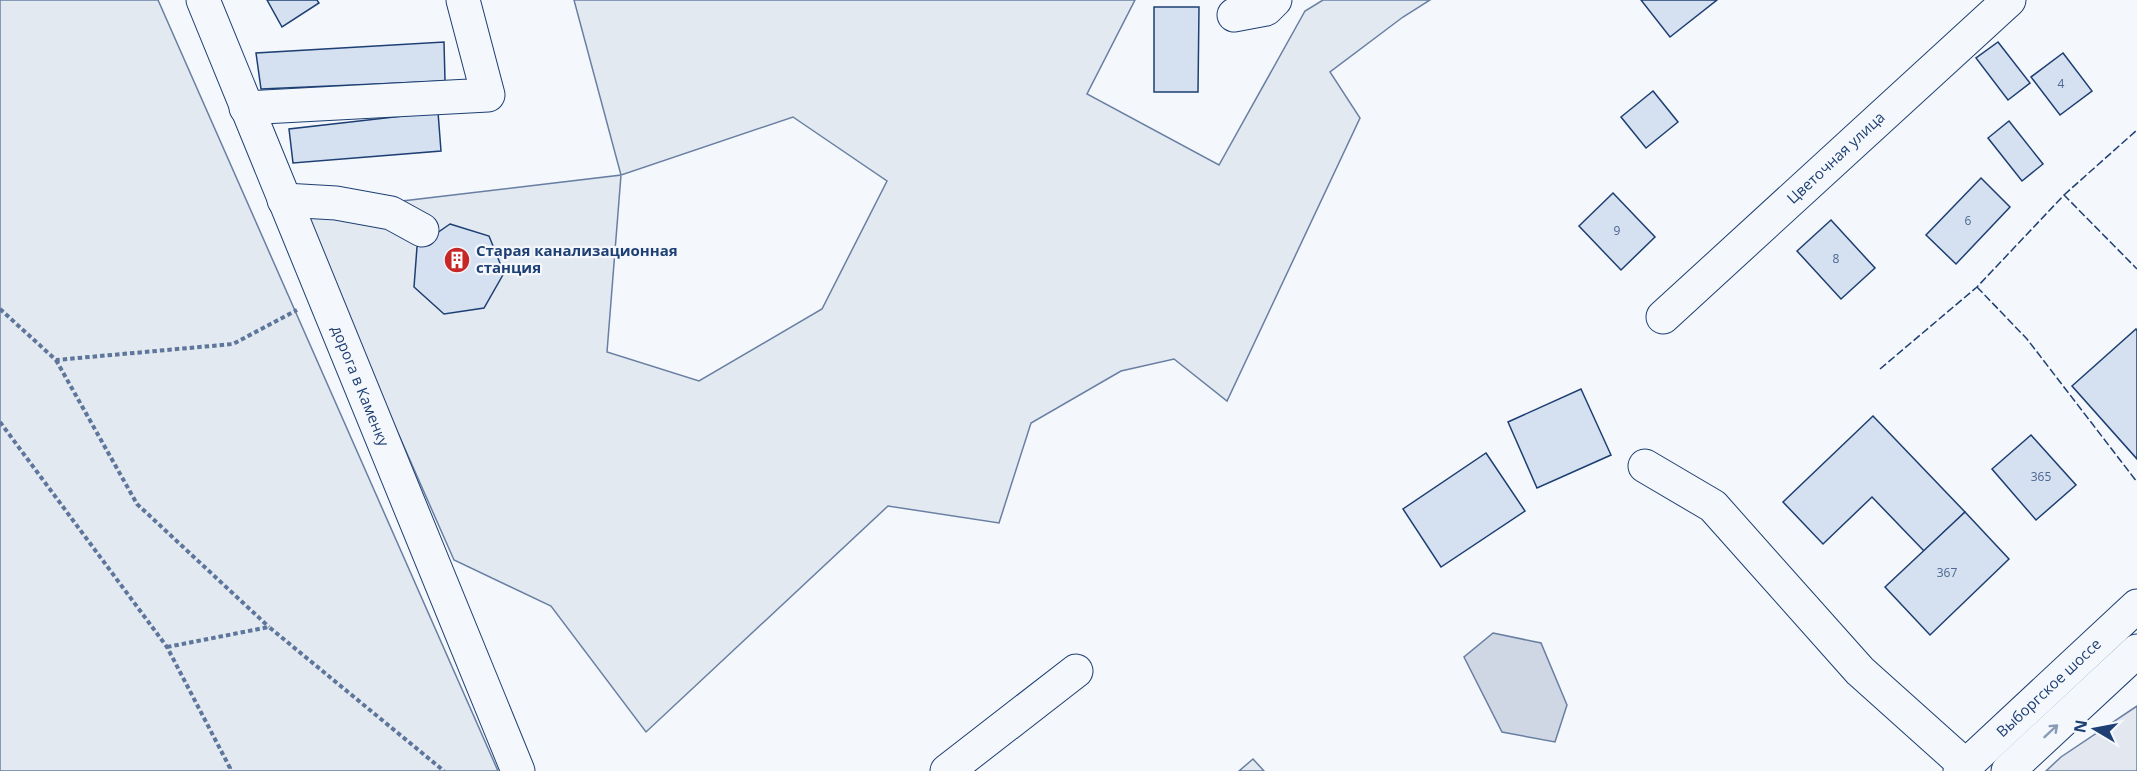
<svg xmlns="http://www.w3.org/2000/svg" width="2137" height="771" font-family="'Open Sans',sans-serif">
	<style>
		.green { fill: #e3e9f0; stroke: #687fa3; stroke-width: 1.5; fill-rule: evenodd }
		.parking { fill: #e3e8f0; stroke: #687fa3; stroke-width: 1.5 }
		.water { fill: #cfd7e4; stroke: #687fa3; stroke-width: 1.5 }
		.building { fill: #d5e0f0; stroke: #1d3f73; stroke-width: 1.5 }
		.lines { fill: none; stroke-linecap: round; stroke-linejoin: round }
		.minor-casing { stroke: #1d3f73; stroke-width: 35 }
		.major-casing { stroke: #1d3f73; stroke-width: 35 }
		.path { stroke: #5e769c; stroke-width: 4; stroke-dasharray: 4.5 3; stroke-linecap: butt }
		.minor { stroke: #f4f7fb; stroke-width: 33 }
		.major { stroke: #f4f7fb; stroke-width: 33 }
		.fence { stroke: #1d3f73; stroke-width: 1.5; stroke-dasharray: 8 3; stroke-linecap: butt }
		.oneway { stroke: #889bb7 }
		.labels { text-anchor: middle; stroke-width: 4.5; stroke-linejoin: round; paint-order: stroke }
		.number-label { font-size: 12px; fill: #4b6792 }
		.street-label { font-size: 15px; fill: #1d3f73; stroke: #f4f7fb }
		.poi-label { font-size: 15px; font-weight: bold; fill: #1d3f73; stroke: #f4f7fb; text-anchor: start }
	</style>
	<rect width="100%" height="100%" fill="#f4f7fb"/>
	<g class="green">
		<polygon points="0,0 158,0 498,771 0,771"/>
		<path d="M 574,0 L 1135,0 L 1087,94 L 1219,165 L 1305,11 L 1323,0 L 1430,0 L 1403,17 L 1330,72 L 1360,118 L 1227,401 L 1174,359 L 1121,371 L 1031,423 L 999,523 L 888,506 L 646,732 L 551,606 L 454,560 L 301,213 L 621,175 ZM 793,117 L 887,181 L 822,309 L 699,381 L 607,352 L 621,175 Z"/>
		<polygon points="1253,759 1264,771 1239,771"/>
	</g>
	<polygon class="parking" points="2137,706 2137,771 2046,771 2061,757"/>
	<polygon class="water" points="1493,633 1541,643 1567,705 1555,742 1502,732 1464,657"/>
	<g class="building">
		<polygon points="267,0 317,0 319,3 282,27"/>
		<polygon points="1641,0 1717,0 1670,37"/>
		<polygon points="1154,7 1199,7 1198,92 1154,92"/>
		<polygon points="444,42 445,81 261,89 256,53"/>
		<polygon points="1998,42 2030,83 2008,100 1976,58"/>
		<polygon points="2063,53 2092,91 2060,115 2031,77"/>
		<polygon points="1653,91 1678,122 1646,148 1621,117"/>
		<polygon points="438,112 441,151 293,163 289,129"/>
		<polygon points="2009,121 2043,164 2022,181 1988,138"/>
		<polygon points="1981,178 2010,207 1956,264 1926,235"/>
		<polygon points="1613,193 1655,237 1621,270 1579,226"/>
		<polygon points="1831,220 1875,268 1841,299 1797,251"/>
		<polygon points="450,224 489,236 504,273 484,308 444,314 414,287 417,247"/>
		<polygon points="2136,329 2137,331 2137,459 2072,386"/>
		<polygon points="1581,389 1611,455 1537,488 1508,422"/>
		<polygon points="1873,416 1965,512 1924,551 1872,497 1823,544 1783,502"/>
		<polygon points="2031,435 2076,485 2036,520 1992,469"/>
		<polygon points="1486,453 1525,511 1441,567 1403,509"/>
		<polygon points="1965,512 2009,559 1930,635 1885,587"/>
	</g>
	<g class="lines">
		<defs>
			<g id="minor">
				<polyline points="203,0 518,771"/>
				<polyline points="1234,15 1266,9 1275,0"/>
				<polyline points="246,108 488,95 463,0"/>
				<polyline points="284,200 336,203 391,213 422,230"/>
				<polyline points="1663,317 2009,0"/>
				<polyline points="1645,466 1713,506 1860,671 1966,766"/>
				<polyline points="947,771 1076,671"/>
			</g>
			<g id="major">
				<polyline points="1960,771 2137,606"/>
				<polyline points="2008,771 2137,651"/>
			</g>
		</defs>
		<use href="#minor" class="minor-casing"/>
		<use href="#major" class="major-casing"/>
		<g class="path">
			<polyline points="0,309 56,360 233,344 297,310"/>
			<polyline points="56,360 137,504 269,627"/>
			<polyline points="0,422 167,647 230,768 229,771"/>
			<polyline points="167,647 269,627 444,771"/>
		</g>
		<use href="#minor" class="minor"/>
		<use href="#major" class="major"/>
		<g class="fence">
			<polyline points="2064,195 2137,130"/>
			<polyline points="1977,287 2027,339 2137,482"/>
			<polyline points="1880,369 1977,287 2064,195 2137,269"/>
		</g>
	</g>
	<defs><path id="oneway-shaft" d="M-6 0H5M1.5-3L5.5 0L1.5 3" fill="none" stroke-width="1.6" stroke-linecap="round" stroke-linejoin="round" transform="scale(1.5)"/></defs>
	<use class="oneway" href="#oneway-shaft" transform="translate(2051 731) rotate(-43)"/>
	<defs>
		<symbol id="building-disc" viewBox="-11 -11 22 22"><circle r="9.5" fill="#c62828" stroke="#f4f7fb"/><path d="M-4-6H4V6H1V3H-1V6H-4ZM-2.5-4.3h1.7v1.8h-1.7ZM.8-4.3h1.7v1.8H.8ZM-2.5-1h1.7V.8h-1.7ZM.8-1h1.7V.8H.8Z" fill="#fff"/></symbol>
	</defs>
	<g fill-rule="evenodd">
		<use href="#building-disc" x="442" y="245" width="30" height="30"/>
	</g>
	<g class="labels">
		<g class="number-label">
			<text x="2061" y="88">4</text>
			<text x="1968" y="225">6</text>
			<text x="1617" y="235">9</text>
			<text x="1836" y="263">8</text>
			<text x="2041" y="481">365</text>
			<text x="1947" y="577">367</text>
		</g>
		<g class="street-label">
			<text transform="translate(1836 158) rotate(-43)" y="5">Цветочная улица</text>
			<text transform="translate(360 386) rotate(68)" y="5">дорога в Каменку</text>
			<text transform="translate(2049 688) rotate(-43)" y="5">Выборгское шоссе</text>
		</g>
		<g class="poi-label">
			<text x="476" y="256">Старая канализационная<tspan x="476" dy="17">станция</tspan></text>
		</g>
	</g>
	<g transform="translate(2095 729) rotate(280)" stroke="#f4f7fb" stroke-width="4.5" paint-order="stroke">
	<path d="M0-4.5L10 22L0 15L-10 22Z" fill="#1d3f73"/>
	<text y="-9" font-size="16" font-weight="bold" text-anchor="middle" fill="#1d3f73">N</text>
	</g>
</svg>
